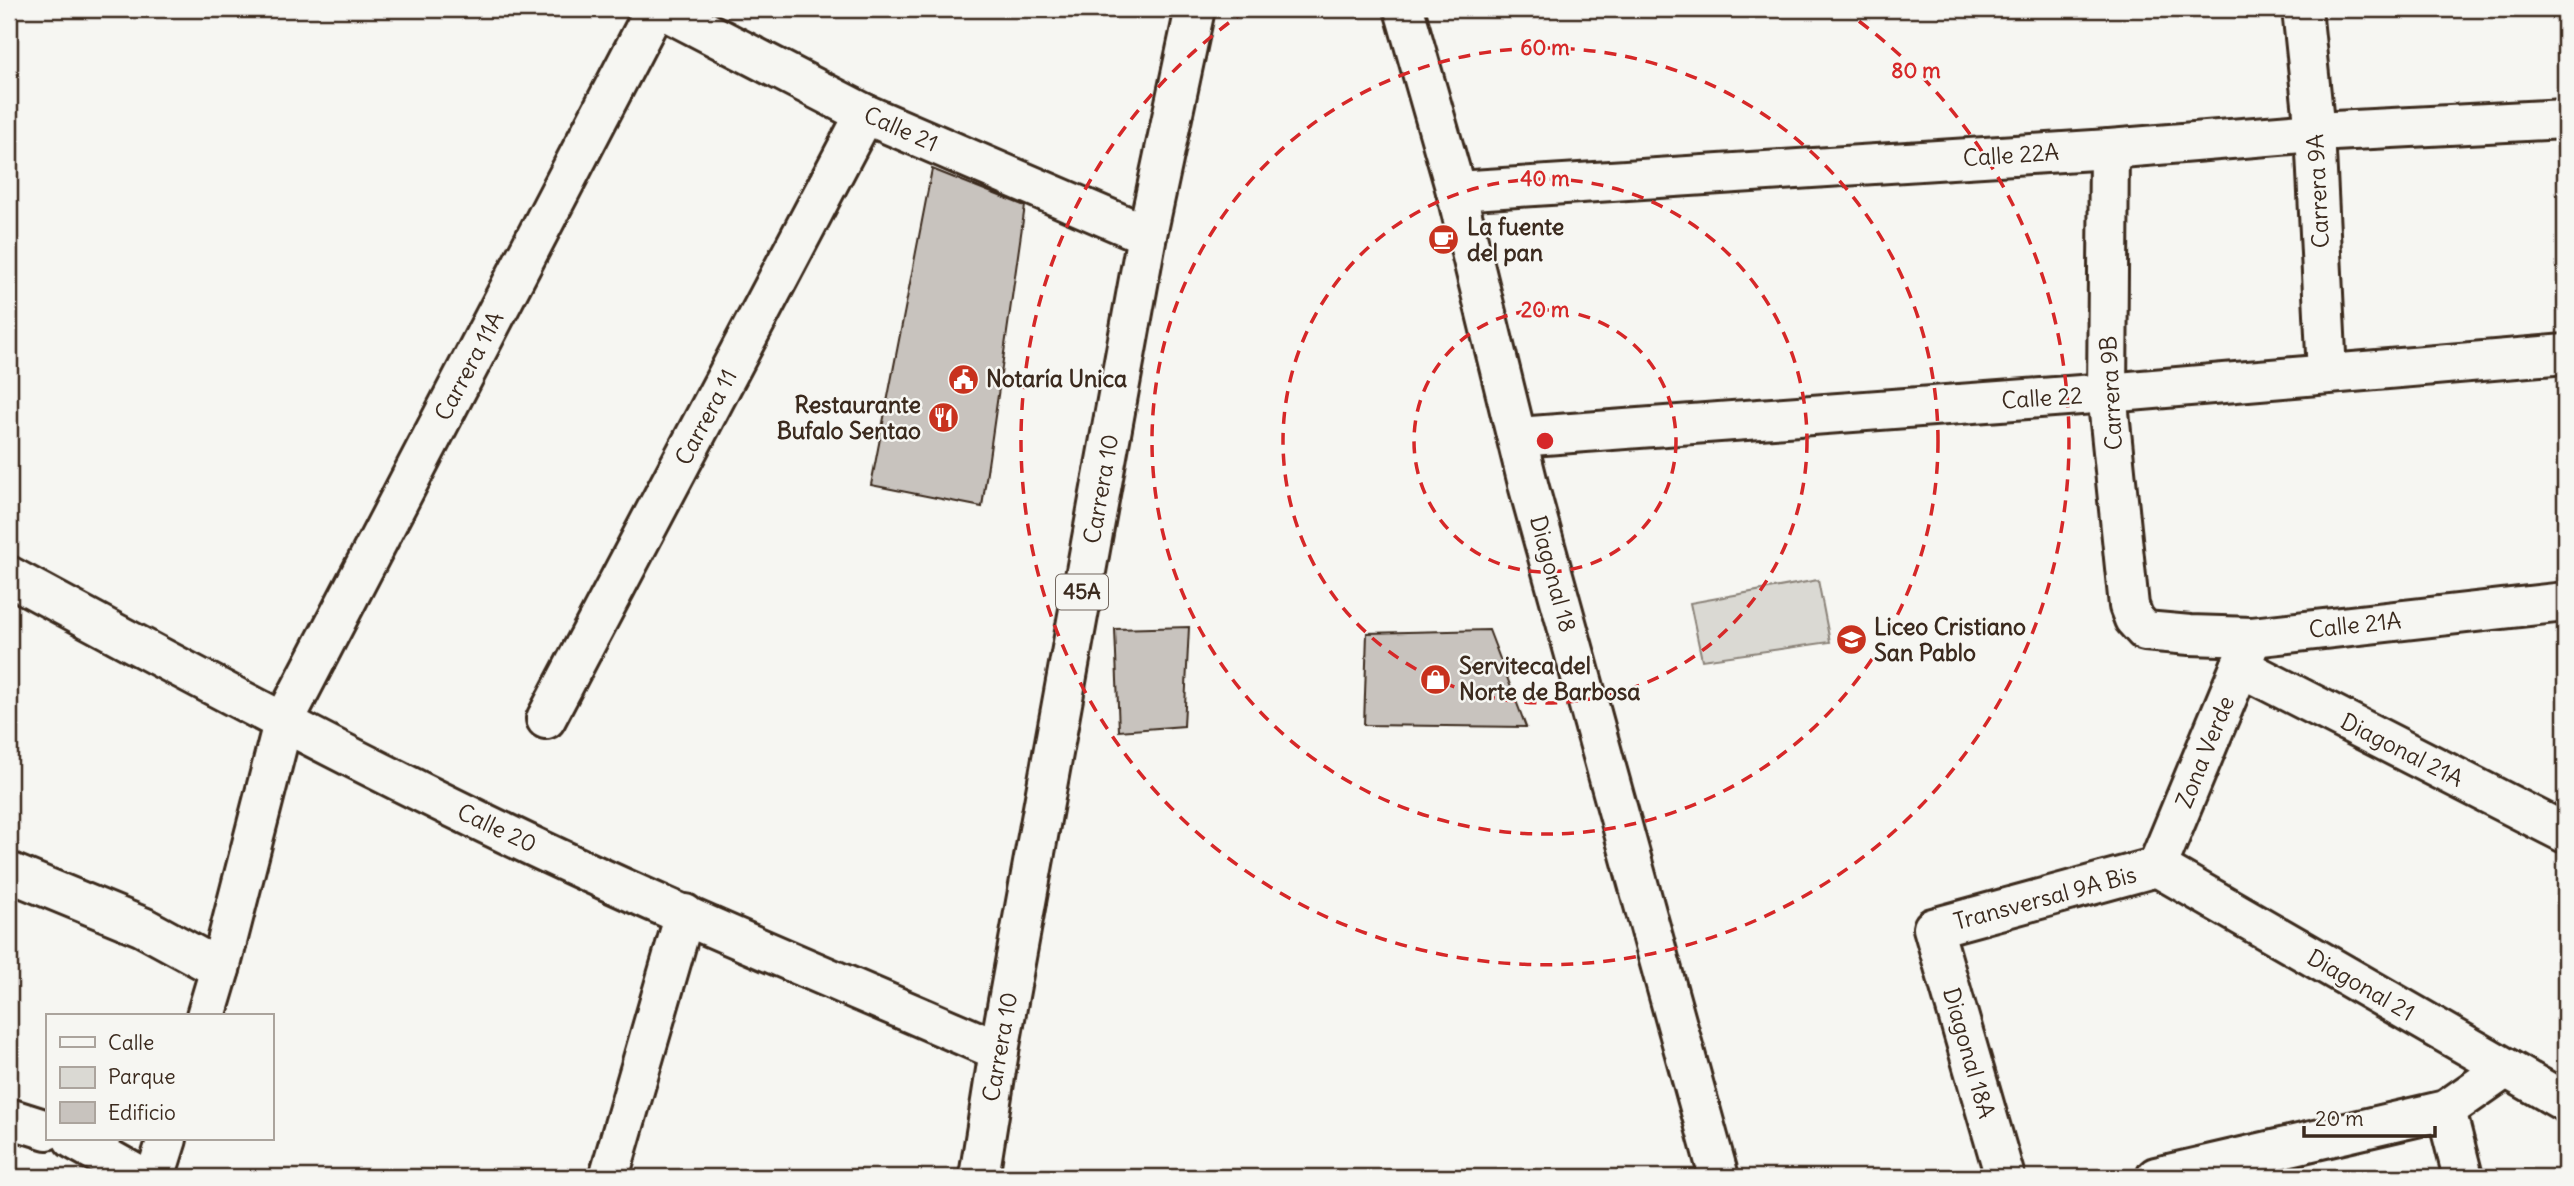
<svg xmlns="http://www.w3.org/2000/svg" width="2574" height="1186" font-family="Delius,sans-serif">
	<style>
		.green { fill: #dad9d3; stroke: #8a8278; stroke-width: 2 }
		.building { fill: #c8c3be; stroke: #3b2a1e; stroke-width: 2 }
		.lines { fill: none; stroke-linecap: round; stroke-linejoin: round }
		.street-casing { stroke: #3b2a1e; stroke-width: 44 }
		.primary-casing { stroke: #3b2a1e; stroke-width: 44 }
		.highway-casing { stroke: #3b2a1e; stroke-width: 44 }
		.street { stroke: #f6f6f2; stroke-width: 38 }
		.primary { stroke: #f6f6f2; stroke-width: 38 }
		.highway { stroke: #f6f6f2; stroke-width: 38 }
		.ring { fill: none; stroke: #d62828; stroke-width: 3.5; stroke-dasharray: 12 9 }
		.labels { text-anchor: middle; stroke-width: 5; stroke-linejoin: round; paint-order: stroke }
		.shield { fill: #f6f6f2; stroke: #73675e; stroke-width: 2 }
		.shield-label { font-size: 21px; font-weight: bold; fill: #3b2a1e }
		.street-label { font-size: 23px; fill: #3b2a1e; stroke: #f6f6f2 }
		.poi-label { font-size: 23px; font-weight: bold; fill: #3b2a1e; stroke: #f6f6f2; text-anchor: start }
		.centre { fill: #d62828; stroke: #f6f6f2; stroke-width: 3.5 }
		.ring-label { font-size: 21px; text-anchor: middle; font-weight: bold; fill: #d62828; stroke: #f6f6f2; stroke-width: 5; stroke-linejoin: round; paint-order: stroke }
	</style>
	<rect width="100%" height="100%" fill="#f6f6f2"/>
	<filter id="ink" filterUnits="userSpaceOnUse"><feTurbulence type="fractalNoise" baseFrequency=".0143" numOctaves="2"/><feDisplacementMap in="SourceGraphic" scale="14" xChannelSelector="R" yChannelSelector="G"/><feConvolveMatrix kernelMatrix="1 2 1 2 8 2 1 2 1" color-interpolation-filters="sRGB"/></filter>
	<g filter="url(#ink)">
		<polygon class="green" points="1818,580 1830,642 1702,660 1690,603"/>
		<g class="building">
			<polygon points="932,169 1025,206 982,507 871,485"/>
			<polygon points="1189,627 1184,726 1119,731 1115,629"/>
			<polygon points="1489,630 1526,727 1364,725 1367,633"/>
		</g>
		<g class="lines">
			<defs>
				<g id="street">
					<polyline points="662,9 865,114 1147,235"/>
					<polyline points="2302,9 2315,132 2327,374"/>
					<polyline points="2109,149 2107,393 2129,606 2134,619 2145,631 2190,635 2252,637 2565,602"/>
					<polyline points="1456,191 2109,149 2315,132 2565,119"/>
					<polyline points="1518,437 2107,393 2565,354"/>
					<path d="M 9,576 C 166,661 323,745 484,823 C 652,905 827,976 999,1051"/>
					<polyline points="2240,667 2565,833"/>
					<polyline points="546,719 865,114"/>
					<polyline points="2157,867 2565,1102"/>
					<polyline points="2157,867 2250,643"/>
					<polyline points="9,872 143,927 220,969"/>
					<polyline points="206,1016 220,969 283,723 655,9"/>
					<polyline points="2446,1110 2463,1177"/>
					<polyline points="9,1118 47,1130"/>
					<polyline points="73,1139 141,1177"/>
					<polyline points="155,1177 167,1139"/>
					<polyline points="609,1177 685,914"/>
					<polyline points="2005,1177 1933,928 2157,867"/>
					<polyline points="2156,1177 2446,1110 2506,1068"/>
				</g>
				<polyline id="primary" points="1404,9 1456,191 1529,488 1719,1177"/>
				<polyline id="highway" points="979,1177 999,1051 1147,235 1195,9"/>
			</defs>
			<use href="#street" class="street-casing"/>
			<use href="#primary" class="primary-casing"/>
			<use href="#highway" class="highway-casing"/>
			<use href="#street" class="street"/>
			<use href="#primary" class="primary"/>
			<use href="#highway" class="highway"/>
		</g>
	</g>
	<g class="ring">
		<circle cx="1545" cy="441" r="131"/>
		<circle cx="1545" cy="441" r="262"/>
		<circle cx="1545" cy="441" r="393"/>
		<path d="M1842 9A524 524 0 1 1 1248 9"/>
	</g>
	<defs>
		<symbol id="cafe-disc" viewBox="-11 -11 22 22"><circle r="9.5" fill="#c8321e" stroke="#f6f6f2"/><path d="M-5.5-4.5H6V0H3Q3 3.5 0 3.5H-2.5Q-5.5 3.5-5.5 0ZM3-3.2v2h1.7v-2ZM-6 4.5H4V6H-6Z" fill="#fff"/></symbol>
		<symbol id="civic-disc" viewBox="-11 -11 22 22"><circle r="9.5" fill="#c8321e" stroke="#f6f6f2"/><path d="M-.6-6.5H3V-4.5H.6V-3L4-1V1h2V6H-6V1h2V-1L-.6-3ZM-1.2 2.5V6h2.4V2.5Z" fill="#fff"/></symbol>
		<symbol id="restaurant-disc" viewBox="-11 -11 22 22"><circle r="9.5" fill="#c8321e" stroke="#f6f6f2"/><path d="M-5-6h1v4h1v-4h1v4h1v-4h1v5L-1.5 .5V6h-2V.5L-5-1ZM5-6V6H3V1.5H1.5Q1.5-4 5-6Z" fill="#fff"/></symbol>
		<symbol id="school-disc" viewBox="-11 -11 22 22"><circle r="9.5" fill="#c8321e" stroke="#f6f6f2"/><path d="M0-5L7-2L0 1L-7-2ZM-4 1L0 2.5L4 1V4Q0 6-4 4Z" fill="#fff"/></symbol>
		<symbol id="shop-disc" viewBox="-11 -11 22 22"><circle r="9.5" fill="#c8321e" stroke="#f6f6f2"/><path d="M-5-2.5h2.3a2.7 3.5 0 0 1 5.4 0H5L5.5 6h-11ZM-1.5-2.5h3a1.5 2.3 0 0 0-3 0Z" fill="#fff"/></symbol>
	</defs>
	<g fill-rule="evenodd">
		<use href="#cafe-disc" x="1426" y="222" width="35" height="35"/>
		<use href="#civic-disc" x="946" y="362" width="35" height="35"/>
		<use href="#restaurant-disc" x="926" y="400" width="35" height="35"/>
		<use href="#school-disc" x="1834" y="622" width="35" height="35"/>
		<use href="#shop-disc" x="1418" y="662" width="35" height="35"/>
	</g>
	<g class="labels">
		<rect class="shield" x="1056" y="574.5" width="52" height="35" rx="5"/>
		<g class="shield-label">
			<text x="1082" y="599">45A</text>
		</g>
		<g class="street-label">
			<text transform="translate(901 129) rotate(24)" y="8">Calle 21</text>
			<text transform="translate(2011 155) rotate(-4)" y="8">Calle 22A</text>
			<text transform="translate(2318 191) rotate(-93)" y="8">Carrera 9A</text>
			<text transform="translate(469 366) rotate(-62)" y="8">Carrera 11A</text>
			<text transform="translate(2111 393) rotate(-93)" y="8">Carrera 9B</text>
			<text transform="translate(2042 398) rotate(-4)" y="8">Calle 22</text>
			<text transform="translate(706 417) rotate(-62)" y="8">Carrera 11</text>
			<text transform="translate(1101 489) rotate(-80)" y="8">Carrera 10</text>
			<text transform="translate(1553 574) rotate(75)" y="8">Diagonal 18</text>
			<text transform="translate(2355 625) rotate(-6)" y="8">Calle 21A</text>
			<text transform="translate(2402 750) rotate(27)" y="8">Diagonal 21A</text>
			<text transform="translate(2205 752) rotate(-68)" y="8">Zona Verde</text>
			<text transform="translate(497 828) rotate(25)" y="8">Calle 20</text>
			<text transform="translate(2045 898) rotate(-15)" y="8">Transversal 9A Bis</text>
			<text transform="translate(2361 985) rotate(30)" y="8">Diagonal 21</text>
			<text transform="translate(1000 1047) rotate(-80)" y="8">Carrera 10</text>
			<text transform="translate(1969 1053) rotate(74)" y="8">Diagonal 18A</text>
		</g>
		<g class="poi-label">
			<text x="1467" y="235">La fuente<tspan x="1467" dy="26">del pan</tspan></text>
			<text x="986" y="387">Notaría Unica</text>
			<text x="921" y="413" text-anchor="end">Restaurante<tspan x="921" dy="26">Bufalo Sentao</tspan></text>
			<text x="1874" y="635">Liceo Cristiano<tspan x="1874" dy="26">San Pablo</tspan></text>
			<text x="1459" y="674">Serviteca del<tspan x="1459" dy="26">Norte de Barbosa</tspan></text>
		</g>
	</g>
	<circle cx="1545" cy="441" r="10" class="centre"/>
	<g class="ring-label">
		<text x="1545" y="55">60 m</text>
		<text x="1916" y="78">80 m</text>
		<text x="1545" y="186">40 m</text>
		<text x="1545" y="317">20 m</text>
	</g>
	<rect width="2574" height="1186" fill="none" stroke="#f6f6f2" stroke-width="35"/>
	<rect x="18" y="18" width="2539" height="1151" fill="none" stroke="#3b2a1e" stroke-width="2.5" filter="url(#ink)"/>
	<rect x="46" y="1014" width="228" height="126" fill="#f6f6f2" stroke="#aba49d" stroke-width="2"/>
	<rect x="60" y="1037" width="35" height="10" fill="#f6f6f2" stroke="#aba49d" stroke-width="2"/>
	<text x="108" y="1050" font-size="21" fill="#3b2a1e">Calle</text>
	<rect x="60" y="1067" width="35" height="21" fill="#dad9d3" stroke="#aba49d" stroke-width="2"/>
	<text x="108" y="1084" font-size="21" fill="#3b2a1e">Parque</text>
	<rect x="60" y="1102" width="35" height="21" fill="#c8c3be" stroke="#aba49d" stroke-width="2"/>
	<text x="108" y="1120" font-size="21" fill="#3b2a1e">Edificio</text>
	<path d="M2304 1126v10h131v-10" fill="none" stroke="#3b2a1e" stroke-width="3.5"/>
	<text x="2315" y="1126" font-size="21" fill="#3b2a1e" stroke="#f6f6f2" stroke-width="5" paint-order="stroke">20 m</text>
</svg>
